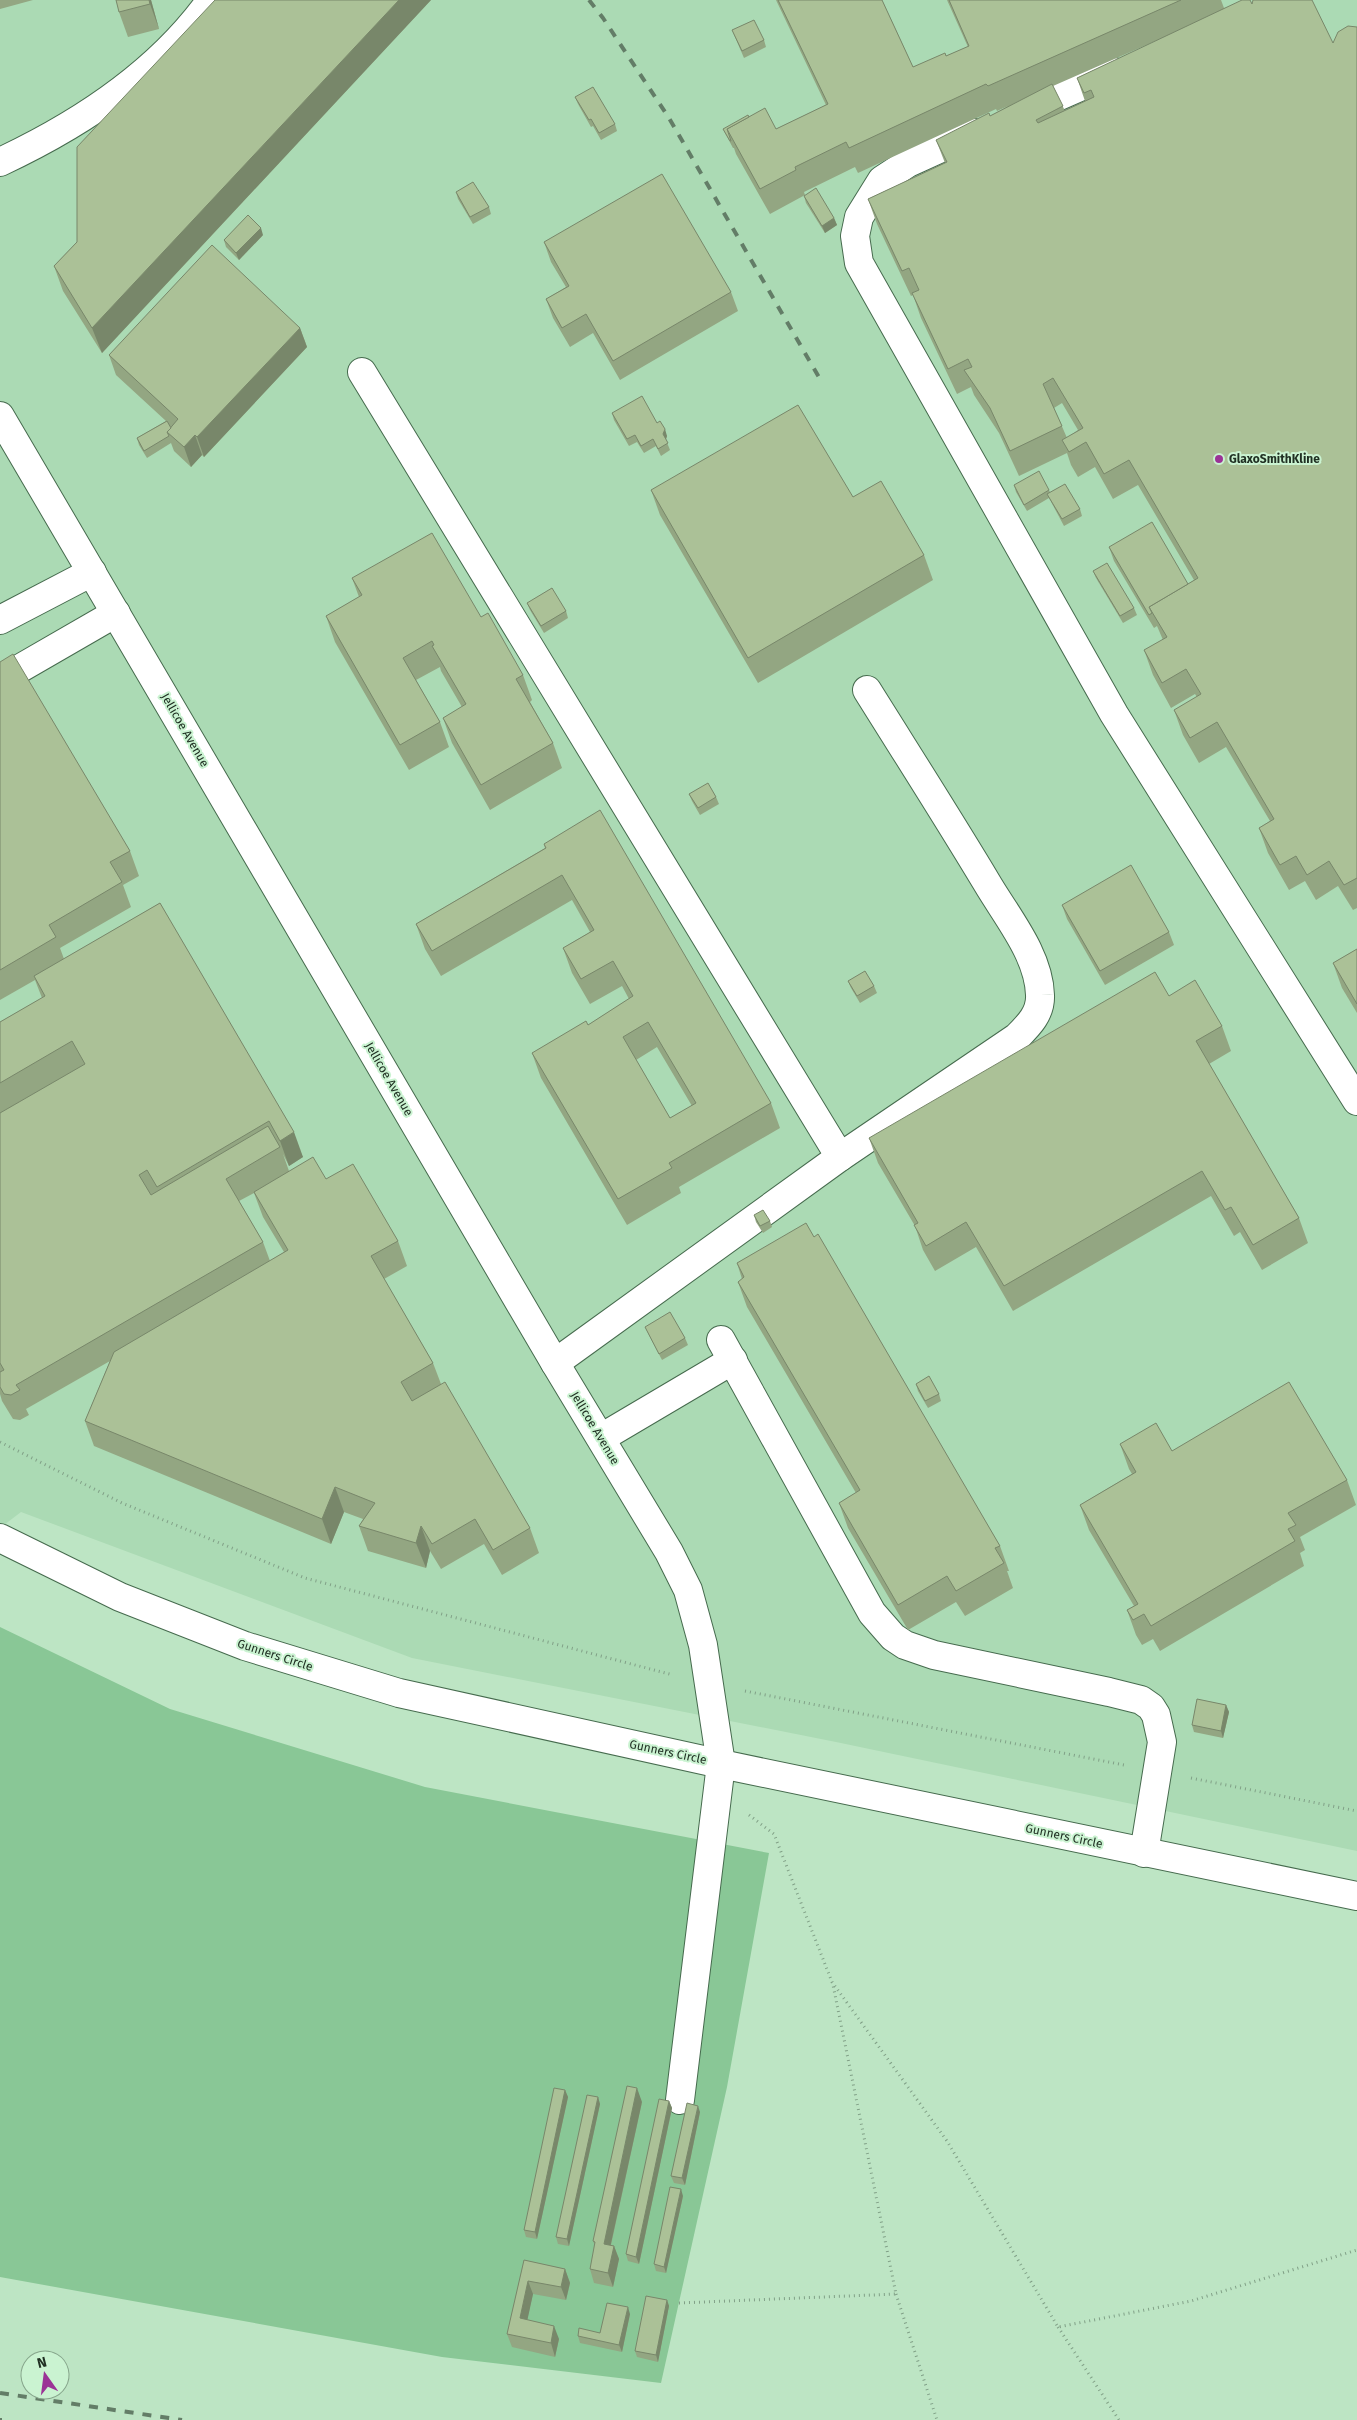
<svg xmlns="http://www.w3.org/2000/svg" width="1357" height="2420" font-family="'Fira Sans',sans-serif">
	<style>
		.built { fill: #abdab4 }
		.green { fill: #89c796 }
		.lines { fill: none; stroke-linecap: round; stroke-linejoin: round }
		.minor-casing { stroke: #466b4e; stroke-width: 30 }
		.path { stroke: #81a087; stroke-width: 3; stroke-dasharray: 1 4; stroke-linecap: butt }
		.minor { stroke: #fff; stroke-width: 28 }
		.rail { stroke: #637d67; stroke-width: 4; stroke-dasharray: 9 9; stroke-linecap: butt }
		.wall { fill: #93a682; fill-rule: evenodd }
		.shaded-wall { fill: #78876a }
		.building { fill: #abc197; stroke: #78876a; fill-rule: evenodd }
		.poi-dot { fill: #9b3396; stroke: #caf3d1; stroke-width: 2 }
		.labels { text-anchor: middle; stroke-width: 4; stroke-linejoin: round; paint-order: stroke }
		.poi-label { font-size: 12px; font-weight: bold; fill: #203023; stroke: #caf3d1; text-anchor: start }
		.street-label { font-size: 12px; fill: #203023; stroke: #caf3d1 }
	</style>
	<rect width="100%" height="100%" fill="#bde5c4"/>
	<polygon class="built" points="0,0 1357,0 1357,1851 836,1742 412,1658 21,1512 0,1528"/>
	<polygon class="green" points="0,1627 170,1709 425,1787 769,1853 727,2087 661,2383 442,2357 0,2277"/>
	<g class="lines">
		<defs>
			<g id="minor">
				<polyline points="1025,111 1114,72"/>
				<polyline points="974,133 908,163 882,180 859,217 855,236 859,263 1114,714 1357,1101"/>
				<path d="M 0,162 C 79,125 159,73 211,0"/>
				<polyline points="362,372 840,1157"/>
				<polyline points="0,416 555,1363 669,1552 688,1590 703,1645 721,1764 680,2100"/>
				<polyline points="0,620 92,572"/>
				<polyline points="0,680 116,613"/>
				<polyline points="721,1340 872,1613 893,1637 905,1645 934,1655 1109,1692 1141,1700 1151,1707 1156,1715 1162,1742 1144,1853"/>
				<path d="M 555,1363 L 840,1157 L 1017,1037 C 1029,1025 1041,1013 1040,995 C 1039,955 1007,917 987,883 C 948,818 907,754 867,690"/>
				<polyline points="601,1438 733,1360"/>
				<polyline points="0,1538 120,1597 245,1646 399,1693 721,1764 1357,1896"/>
			</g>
		</defs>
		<use href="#minor" class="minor-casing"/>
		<g class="path">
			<polyline points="0,1442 122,1503 305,1578 673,1675"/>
			<polyline points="745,1691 1124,1765"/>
			<polyline points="1191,1778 1357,1811"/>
			<polyline points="749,1815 774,1834 832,1982 947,2141 1058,2327 1191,2301 1357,2250"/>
			<polyline points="896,2294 937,2420"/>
			<polyline points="679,2303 896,2294 833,1985"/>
			<polyline points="1058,2327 1119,2420"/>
		</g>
		<use href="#minor" class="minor"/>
		<g class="rail">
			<polyline points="589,0 603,18 669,118 820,379"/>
			<polyline points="0,2393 182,2420"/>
			<polyline points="0,2420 2,2420"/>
		</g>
	</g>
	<g class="wall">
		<polygon points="0,0 33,0 0,9"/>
		<polygon points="151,0 159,29 128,37 119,12"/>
		<polygon points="215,0 431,0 102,353 63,291 54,266 77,242"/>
		<path d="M 776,0 L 882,0 L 913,67 L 946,56 L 968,47 L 947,0 L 1221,0 L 1224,8 L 1252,4 L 1333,43 L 1357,27 L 1357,908 L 1353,910 L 1338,886 L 1316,900 L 1305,881 L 1289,890 L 1268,853 L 1259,828 L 1270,821 L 1226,747 L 1199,763 L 1183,735 L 1174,710 L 1197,697 L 1195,694 L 1171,708 L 1153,675 L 1144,650 L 1163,640 L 1157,626 L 1154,628 L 1114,561 L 1109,547 L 1188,584 L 1194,580 L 1138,485 L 1113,499 L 1095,467 L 1078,477 L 1071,465 L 1067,453 L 1019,476 L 999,433 L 974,395 L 971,387 L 957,394 L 921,318 L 913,295 L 911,296 L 877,224 L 868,199 L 945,163 L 936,140 L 990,116 L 1008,106 L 997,111 L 996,109 L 858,173 L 855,167 L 804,192 L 805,195 L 770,214 L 736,154 L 734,148 L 733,148 L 726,135 L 723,129 L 749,117 L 776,129 L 826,105 ZM 1169,35 L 1077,78 L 1085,101 L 1065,111 L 1053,86 ZM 1062,403 L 1078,430 L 1067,438 L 1054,408 Z"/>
		<polygon points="732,30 764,40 766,47 744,58"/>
		<polygon points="575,97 615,124 617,131 601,140 593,126 591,127 578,104"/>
		<polygon points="456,192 489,207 491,214 473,224 458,199"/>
		<polygon points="804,196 834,218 837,225 825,233 806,203"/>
		<polygon points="263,235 239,260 226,247 224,240"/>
		<polygon points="544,242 731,292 738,311 620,380 593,333 570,347 553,318 546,299 566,287 551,262"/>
		<polygon points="300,328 307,347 204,457 202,455 191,467 174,451 171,443 147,458 139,445 137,438 166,421 116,375 109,355"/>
		<polygon points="612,413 657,423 667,436 666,440 670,450 661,456 656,446 644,453 637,442 629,446 614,420"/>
		<polygon points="1014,485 1049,490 1050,492 1080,509 1082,516 1064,526 1049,498 1027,511 1016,492"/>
		<polygon points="651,490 853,497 924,555 933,580 758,683 660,515"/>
		<polygon points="1093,571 1134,608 1137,615 1123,623 1096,578"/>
		<polygon points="352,578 481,617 523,675 532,700 530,702 553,743 562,768 490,810 452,743 443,718 462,707 441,671 440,667 416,680 440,722 449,747 409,770 335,642 326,616 359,597"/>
		<polygon points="527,603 566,611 568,618 544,633 530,610"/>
		<path d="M 0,662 L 130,851 L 139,876 L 123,885 L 131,907 L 60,948 L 64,959 L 160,903 L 303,1157 L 289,1166 L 283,1154 L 289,1171 L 326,1179 L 398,1241 L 407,1266 L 384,1279 L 433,1363 L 441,1384 L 530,1528 L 539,1553 L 502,1575 L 484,1544 L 441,1569 L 430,1551 L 426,1568 L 368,1551 L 359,1526 L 363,1519 L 344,1512 L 331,1544 L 94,1446 L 85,1421 L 110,1361 L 26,1409 L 29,1415 L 20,1420 L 13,1419 L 2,1401 L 0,1394 L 0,1113 L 81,1066 L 0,1113 L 0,1022 L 42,998 L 35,980 L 0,1000 ZM 254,1193 L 263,1217 L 284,1252 L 270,1261 L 263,1242 L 239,1201 Z"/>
		<polygon points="689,794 716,797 719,804 700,815 692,801"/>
		<path d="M 544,844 L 771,1103 L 780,1128 L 679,1187 L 681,1193 L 627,1225 L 541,1078 L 532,1053 L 588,1025 L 629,999 L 622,986 L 590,1004 L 572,973 L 563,948 L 590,932 L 572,900 L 441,976 L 425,949 L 416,924 L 545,848 ZM 657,1047 L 692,1106 L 670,1118 L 636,1060 Z"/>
		<polygon points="1062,905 1169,932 1174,945 1105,985 1067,919"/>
		<polygon points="1357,949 1357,1013 1342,988 1333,963"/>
		<polygon points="848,981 874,986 877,993 860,1003 851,988"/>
		<polygon points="1169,996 1222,1026 1231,1051 1209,1064 1299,1218 1308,1243 1262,1270 1240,1232 1234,1236 1211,1196 1013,1311 976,1247 935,1271 923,1250 915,1226 878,1163 869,1138"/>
		<polygon points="754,1215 770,1221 772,1227 763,1233 756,1222"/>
		<polygon points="814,1237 1000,1546 1009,1571 1007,1571 1013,1588 965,1616 956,1602 908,1630 848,1528 839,1503 856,1493 747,1307 738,1282 742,1279 737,1263"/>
		<polygon points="645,1327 685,1338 688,1345 662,1360 648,1333"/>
		<polygon points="916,1384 939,1394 941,1401 928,1408 918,1391"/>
		<polygon points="1120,1444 1172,1451 1347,1480 1356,1505 1300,1537 1305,1550 1300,1553 1304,1566 1160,1651 1153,1639 1142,1645 1136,1635 1127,1610 1134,1606 1089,1530 1080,1505 1132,1474 1129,1469"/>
		<polygon points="1226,1705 1229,1712 1223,1738 1194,1732 1192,1725"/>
		<polygon points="565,2090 568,2097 537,2239 526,2237 524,2230"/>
		<polygon points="598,2097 600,2104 569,2246 558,2244 556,2237"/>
		<polygon points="669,2101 672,2108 639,2264 628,2261 626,2254"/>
		<polygon points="642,2102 611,2245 614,2246 619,2259 613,2287 594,2283 590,2269 595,2246 593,2241"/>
		<polygon points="700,2112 685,2185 674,2183 671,2176"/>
		<polygon points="683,2196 666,2273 656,2271 654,2264"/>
		<polygon points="524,2260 565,2269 570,2283 566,2300 533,2294 527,2320 559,2339 555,2357 512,2347 507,2334"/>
		<polygon points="667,2300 669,2306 658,2362 637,2357 635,2351"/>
		<polygon points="630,2314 622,2352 580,2343 578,2336 600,2333"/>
	</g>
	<g class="shaded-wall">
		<polygon points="149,0 151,0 159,29 150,4"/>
		<polygon points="399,0 431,0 102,353 92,328"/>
		<polygon points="834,218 837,225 825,233 822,226"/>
		<polygon points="261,228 263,235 239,260 236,253"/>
		<polygon points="300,328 307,347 204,457 197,437"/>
		<polygon points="665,429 667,436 665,441 663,434"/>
		<polygon points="195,435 202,455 191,467 184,447"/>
		<polygon points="294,1132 303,1157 289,1166 280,1141"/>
		<polygon points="335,1487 344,1512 331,1544 322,1519"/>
		<polygon points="421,1526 430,1551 426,1568 416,1543"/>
		<polygon points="1226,1705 1229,1712 1223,1738 1221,1731"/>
		<polygon points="637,2088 642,2102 608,2257 604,2244"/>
		<polygon points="565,2090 568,2097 537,2239 535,2232"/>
		<polygon points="598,2097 600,2104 569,2246 567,2239"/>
		<polygon points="669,2101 672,2108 639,2264 636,2257"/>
		<polygon points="698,2106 700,2112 685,2185 682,2178"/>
		<polygon points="681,2189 683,2196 666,2273 664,2267"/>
		<polygon points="614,2246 619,2259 613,2287 608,2273"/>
		<polygon points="565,2269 570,2283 566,2300 561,2287"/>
		<polygon points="528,2281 533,2294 525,2331 520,2318"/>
		<polygon points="667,2300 669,2306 658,2362 656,2355"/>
		<polygon points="628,2307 630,2314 622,2352 619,2345"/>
		<polygon points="554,2326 559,2339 555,2357 551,2343"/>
	</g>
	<g class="building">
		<polygon points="116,0 149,0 150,4 119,12"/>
		<polygon points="215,0 399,0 92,328 54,266 77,242 77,147"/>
		<polygon points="778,0 882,0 913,67 945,53 946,56 969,46 949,0 1181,0 988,86 986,84 849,148 846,142 795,167 796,170 760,189 727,129 765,108 776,129 828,104"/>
		<polygon points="1242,0 1250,0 1252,4 1253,0 1312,0 1333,43 1338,32 1348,26 1357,27 1357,878 1344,885 1329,861 1307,875 1296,856 1280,865 1259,828 1274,819 1217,722 1190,738 1174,710 1201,694 1186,669 1162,683 1144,650 1167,637 1149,607 1198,578 1129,460 1104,474 1086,442 1069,452 1062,440 1083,428 1053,378 1043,384 1062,426 1010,451 990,408 964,370 972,367 968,359 948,369 912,293 919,290 909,268 902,271 868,199 947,162 936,140 989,113 990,116 1052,84 1063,106 1036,120 1038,123 1094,97 1091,90 1084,93 1077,78"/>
		<polygon points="754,20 764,40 742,51 732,30"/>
		<polygon points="593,87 615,124 599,133 591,119 589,120 575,97"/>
		<polygon points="748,115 749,117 727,129 731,141 730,141 723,129"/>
		<polygon points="662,174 731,292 613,361 586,314 562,328 546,299 569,286 544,242"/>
		<polygon points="473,182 489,207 470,217 456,192"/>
		<polygon points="816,188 834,218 822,226 804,196"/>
		<polygon points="248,215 261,228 236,253 224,240"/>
		<polygon points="212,245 300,328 197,437 195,435 184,447 167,432 178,419 109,355"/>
		<polygon points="642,396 657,423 660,421 665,429 663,434 668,443 658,449 653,439 641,446 635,435 627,439 612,413"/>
		<polygon points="798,405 853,497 881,481 924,555 748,658 651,490"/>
		<polygon points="167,421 171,428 167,432 169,436 144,451 137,438"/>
		<polygon points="1039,471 1049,490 1024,505 1014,485"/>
		<polygon points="1065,484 1080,509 1062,519 1047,494"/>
		<polygon points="1152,522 1188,584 1149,607 1152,613 1149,615 1109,547"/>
		<polygon points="432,533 481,617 488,613 523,675 516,679 553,743 481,785 443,718 466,704 432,646 434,645 432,641 403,658 440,722 400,745 326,616 362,595 352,578"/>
		<polygon points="1107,563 1134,608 1120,616 1093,571"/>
		<polygon points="552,588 566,611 541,626 527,603"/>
		<polygon points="13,654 130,851 110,862 122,882 49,925 56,937 0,970 0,662"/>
		<polygon points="708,783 716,797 698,808 689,794"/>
		<path d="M 600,810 L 771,1103 L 669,1163 L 672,1168 L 618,1199 L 532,1053 L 586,1021 L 588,1025 L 633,996 L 613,961 L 581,979 L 563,948 L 594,930 L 562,875 L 432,951 L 416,924 L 546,848 L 544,844 ZM 648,1022 L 696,1103 L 670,1118 L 623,1037 Z"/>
		<polygon points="1131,865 1169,932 1100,971 1062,905"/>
		<polygon points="160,903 294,1132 280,1141 269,1121 157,1187 147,1170 139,1175 151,1195 268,1126 280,1147 226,1179 263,1242 16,1385 20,1390 11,1395 4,1394 0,1387 0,1372 4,1370 0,1363 0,1113 85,1064 72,1041 0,1083 0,1022 45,996 34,976"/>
		<polygon points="1357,949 1357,1004 1333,963"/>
		<polygon points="865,971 874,986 857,996 848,981"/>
		<polygon points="1155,972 1169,996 1195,980 1222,1026 1196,1041 1299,1218 1253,1245 1231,1207 1225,1210 1202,1171 1004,1286 966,1222 926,1246 914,1225 918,1223 869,1138"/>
		<polygon points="313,1157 326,1179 353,1164 398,1241 371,1256 433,1363 401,1382 412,1401 445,1382 530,1528 493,1550 475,1519 432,1544 421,1526 416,1543 359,1526 375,1503 335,1487 322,1519 85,1421 114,1352 288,1250 254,1192"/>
		<polygon points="763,1210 770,1221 760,1226 754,1215"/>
		<polygon points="806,1223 814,1237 818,1234 1000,1546 995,1548 1004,1563 956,1591 947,1576 898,1605 839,1503 860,1490 738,1282 744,1277 737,1263"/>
		<polygon points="670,1312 685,1338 659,1354 645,1327"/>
		<polygon points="929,1376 939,1394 925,1401 916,1384"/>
		<polygon points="1289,1382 1347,1480 1288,1513 1296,1525 1288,1529 1295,1541 1151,1626 1144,1614 1133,1620 1127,1610 1138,1604 1080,1505 1136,1472 1120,1444 1156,1423 1172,1451"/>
		<polygon points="1197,1699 1226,1705 1221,1731 1192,1725"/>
		<polygon points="627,2086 637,2088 604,2244 614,2246 608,2273 590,2269 595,2242 593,2241"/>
		<polygon points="554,2088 565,2090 535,2232 524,2230"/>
		<polygon points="587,2095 598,2097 567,2239 556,2237"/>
		<polygon points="659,2099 669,2101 636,2257 626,2254"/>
		<polygon points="687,2103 698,2106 682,2178 671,2176"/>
		<polygon points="670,2187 681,2189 664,2267 654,2264"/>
		<polygon points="524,2260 565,2269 561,2287 528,2281 520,2318 554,2326 551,2343 507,2334"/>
		<polygon points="646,2296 667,2300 656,2355 635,2351"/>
		<polygon points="607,2303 628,2307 619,2345 578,2336 579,2328 600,2333"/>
	</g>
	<circle class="poi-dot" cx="1219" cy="459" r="5"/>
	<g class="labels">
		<g class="poi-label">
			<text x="1229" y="463">GlaxoSmithKline</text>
		</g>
		<g class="street-label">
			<text transform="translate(185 730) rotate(60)" y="4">Jellicoe Avenue</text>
			<text transform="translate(389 1079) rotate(60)" y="4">Jellicoe Avenue</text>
			<text transform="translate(595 1428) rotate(59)" y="4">Jellicoe Avenue</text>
			<text transform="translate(275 1655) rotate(18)" y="4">Gunners Circle</text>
			<text transform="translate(668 1752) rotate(12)" y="4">Gunners Circle</text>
			<text transform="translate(1064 1836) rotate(12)" y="4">Gunners Circle</text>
		</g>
	</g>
	<g transform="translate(45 2375) rotate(346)"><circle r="24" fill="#caf3d1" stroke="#86a58b"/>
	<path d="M0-4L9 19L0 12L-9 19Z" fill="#9b3396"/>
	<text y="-8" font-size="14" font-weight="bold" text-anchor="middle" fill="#203023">N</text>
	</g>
</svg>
